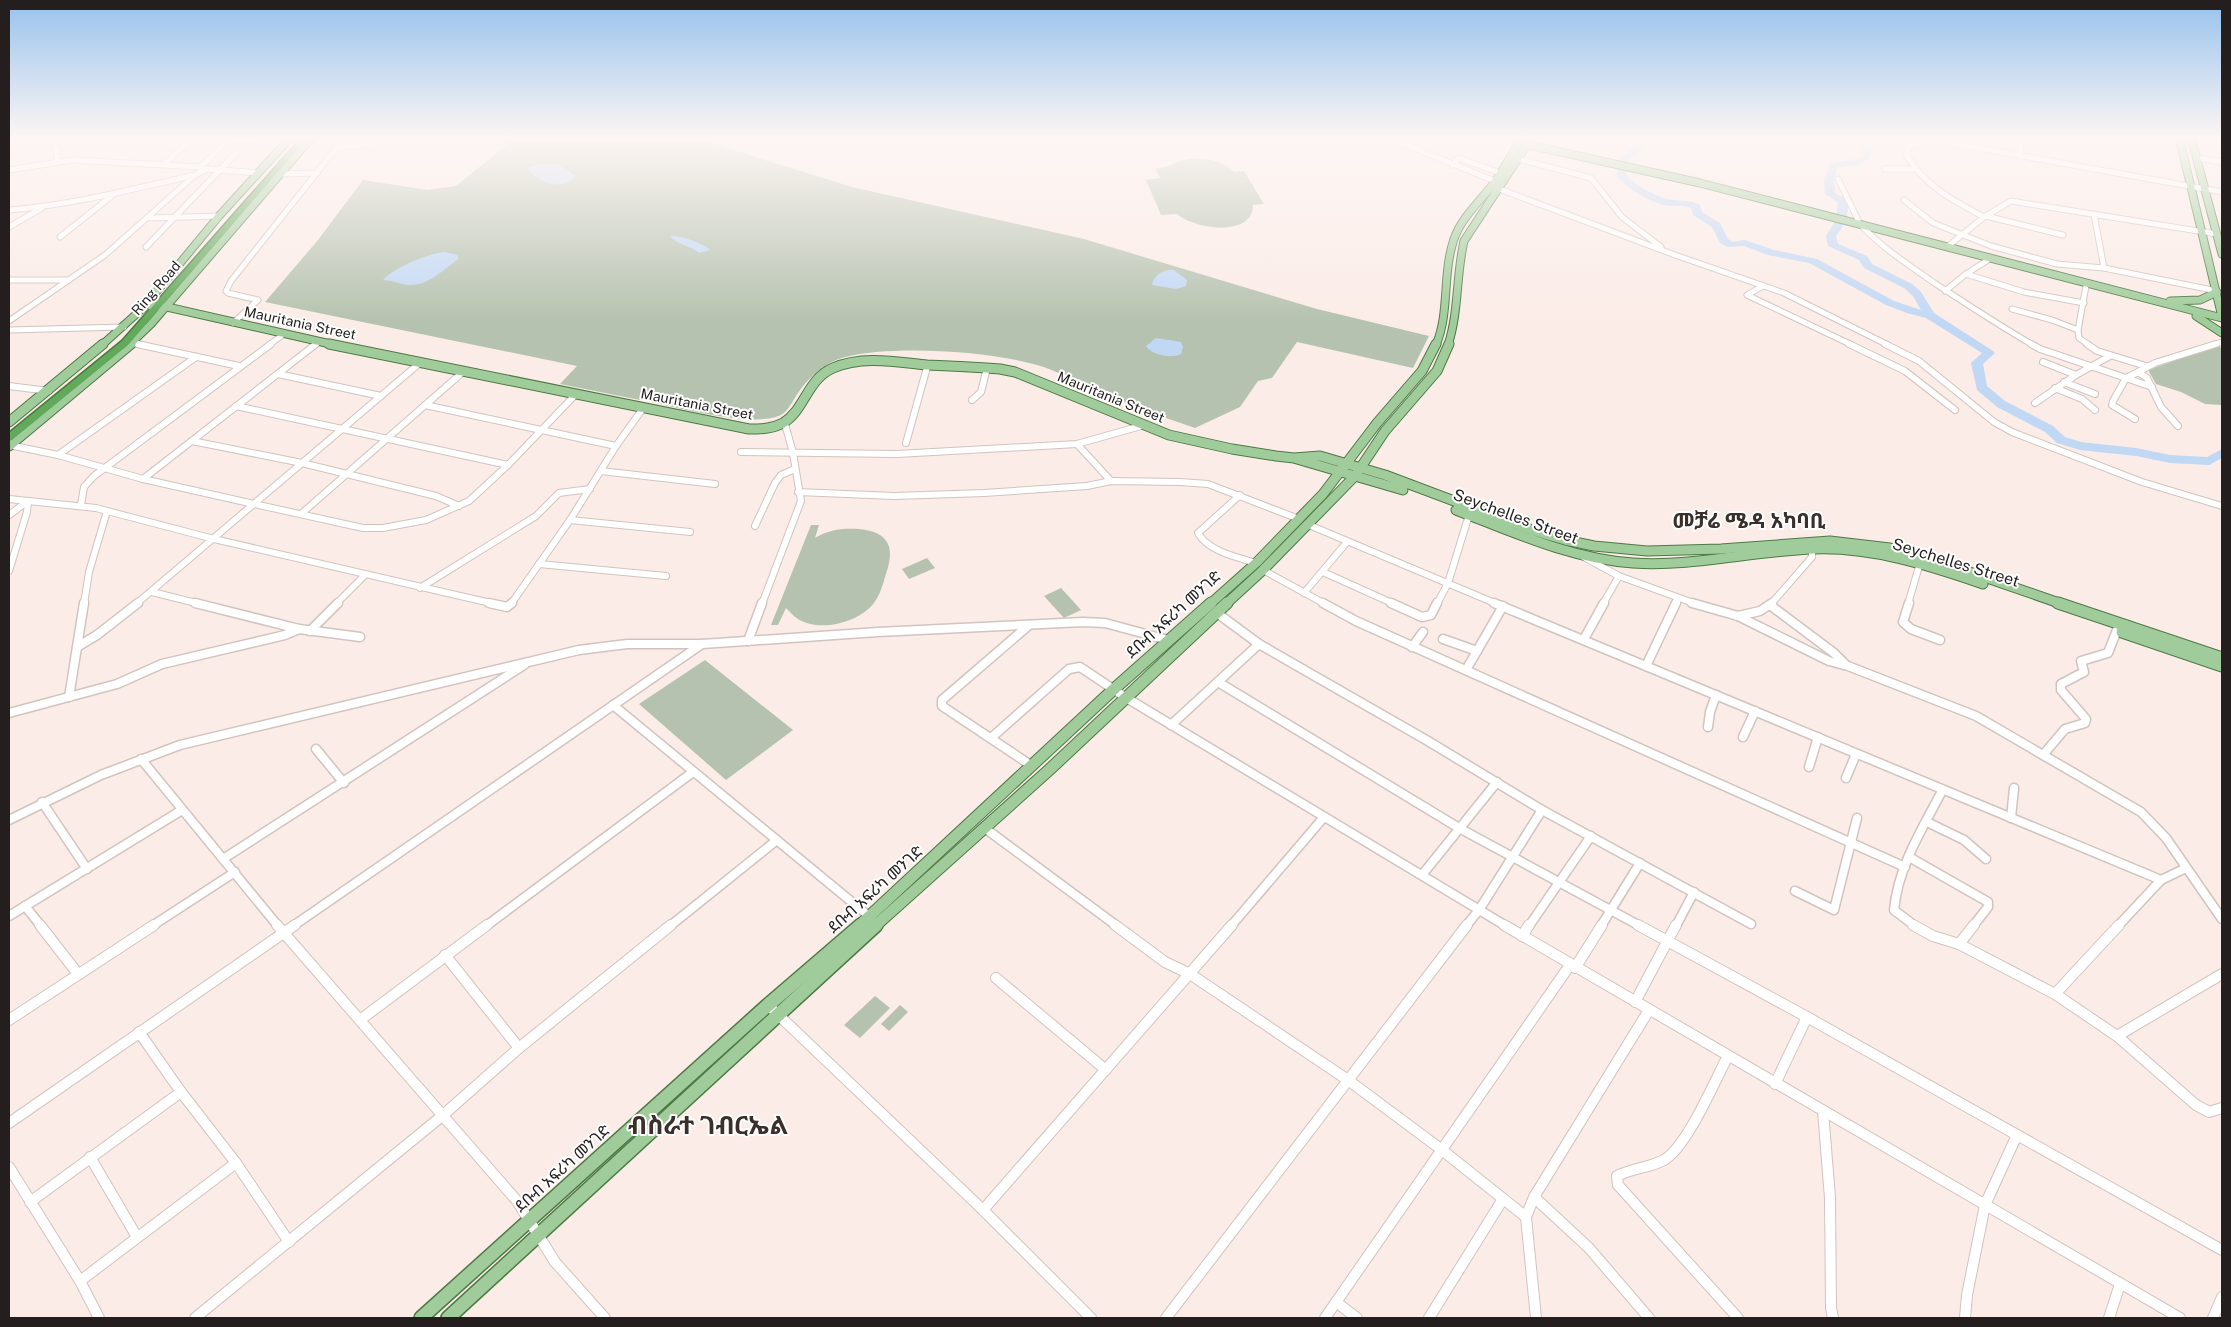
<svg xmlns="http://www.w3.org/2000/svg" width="2231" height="1327" font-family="'Public Sans','Noto Sans Ethiopic',sans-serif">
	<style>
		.green { fill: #b5c2af }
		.water { fill: #c1d8f5 }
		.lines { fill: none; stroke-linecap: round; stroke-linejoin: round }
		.river { fill: #c1d8f5; fill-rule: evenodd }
		.minor-far3-casing { stroke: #d1c4bf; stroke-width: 7 }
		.minor-far2-casing { stroke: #d1c4bf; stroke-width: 8 }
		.minor-far1-casing { stroke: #d1c4bf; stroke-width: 11 }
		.minor-casing { stroke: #d1c4bf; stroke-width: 12 }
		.major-far3-casing { stroke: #4c7944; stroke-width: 9 }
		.major-far2-casing { stroke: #4c7944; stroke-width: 11 }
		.major-far1-casing { stroke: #4c7944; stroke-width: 13 }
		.major-casing { stroke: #4c7944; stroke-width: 16 }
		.highway-casing { stroke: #4c7944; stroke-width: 3 }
		.minor-far3 { stroke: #fff; stroke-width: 5 }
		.minor-far2 { stroke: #fff; stroke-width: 6 }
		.minor-far1 { stroke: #fff; stroke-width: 8 }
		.minor { stroke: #fff; stroke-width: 10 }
		.major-far3 { stroke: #a0cc9b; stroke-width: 7 }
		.major-far2 { stroke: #a0cc9b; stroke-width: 9 }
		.major-far1 { stroke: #a0cc9b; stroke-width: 11 }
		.major { stroke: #a0cc9b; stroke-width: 13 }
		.highway { fill: #61aa59; fill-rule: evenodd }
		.labels { text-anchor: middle; stroke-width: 4; stroke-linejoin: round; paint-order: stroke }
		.far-street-label { font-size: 14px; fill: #241f1e; stroke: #fff }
		.street-label { font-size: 16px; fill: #241f1e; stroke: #fff }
		.district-label { font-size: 21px; font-weight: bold; fill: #3a2f2b; stroke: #fff }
		.near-district-label { font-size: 25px; font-weight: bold; fill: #3a2f2b; stroke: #fff }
	</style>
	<rect width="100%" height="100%" fill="#fbece7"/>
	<g class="green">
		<path d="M 504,137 L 692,137 L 852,187 L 1084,239 L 1317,309 L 1429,336 L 1413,368 L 1297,342 L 1272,378 L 1258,381 L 1240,407 L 1195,428 C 1159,416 1124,402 1089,387 C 1072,380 1055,370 1037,365 C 989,351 893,345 845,357 C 825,362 809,377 798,393 C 794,399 790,407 785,412 C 765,431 679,408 652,402 L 650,399 L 640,400 L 560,384 L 577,366 L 265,302 L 318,240 L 363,180 L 427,190 L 456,186 L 508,144 Z"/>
		<path d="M 1189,159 C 1206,158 1222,160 1234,172 L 1244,171 L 1264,204 L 1253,205 C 1253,238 1194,229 1177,214 L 1161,215 L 1146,180 L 1160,178 L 1156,169 C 1166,168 1177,161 1189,159 Z"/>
		<polygon points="2219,345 2222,350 2222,405 2205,404 2181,392 2156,384 2148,370"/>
		<path d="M 811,525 L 819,525 L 815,538 C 830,529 843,528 859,529 C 890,532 895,548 886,574 C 883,584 880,595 874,603 C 860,621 826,631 804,622 C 796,619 792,614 786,608 L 778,625 L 771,625 Z"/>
		<polygon points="927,558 935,568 909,579 902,569"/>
		<polygon points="1061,588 1081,610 1064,618 1044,596"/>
		<polygon points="705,660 793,730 726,780 639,704"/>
		<polygon points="875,996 890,1008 860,1038 844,1025"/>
		<polygon points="900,1005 908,1012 889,1031 881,1024"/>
	</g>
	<g class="water">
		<path d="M 541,164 L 558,164 L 576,176 C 562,191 540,184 529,170 L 529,168 Z"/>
		<path d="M 670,236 C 680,235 703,243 710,250 L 699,253 C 690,245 677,245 670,236 Z"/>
		<path d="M 444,252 L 458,255 L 458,259 C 437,275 422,292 395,282 C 391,280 387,281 383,280 C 395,267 427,254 444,252 Z"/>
		<path d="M 1169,270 L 1174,270 L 1187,280 L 1186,286 L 1176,289 L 1152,285 C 1154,276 1161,271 1169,270 Z"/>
		<path d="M 1156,338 L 1181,342 L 1183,347 L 1181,354 C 1171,359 1152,355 1146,346 Z"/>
	</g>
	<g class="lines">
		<path class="river" d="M 1631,137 L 1641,137 L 1651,143 L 1628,161 L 1626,175 C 1634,184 1656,197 1668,199 C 1680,202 1689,199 1700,205 L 1702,212 L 1720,223 L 1728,239 L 1733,242 L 1745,240 L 1774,250 L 1817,259 L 1894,301 L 1921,310 L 1913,296 L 1904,288 L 1864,268 L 1859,260 L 1828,246 L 1826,236 L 1836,220 L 1838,202 L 1825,194 L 1824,180 L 1830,163 L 1853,160 L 1862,156 L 1863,150 L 1847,137 L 1857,137 L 1873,149 L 1869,159 L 1858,165 L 1837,167 L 1834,180 L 1835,193 L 1847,199 C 1851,212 1844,226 1836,236 L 1838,244 L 1867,256 L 1872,264 L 1912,284 L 1921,292 L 1934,313 L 1993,351 L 1995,353 L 1983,364 L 1987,386 L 2005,401 L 2053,426 L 2065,437 L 2081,442 L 2136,448 L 2170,455 L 2207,457 L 2222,449 L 2222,458 L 2209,465 L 2170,463 L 2136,456 L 2080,450 L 2057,443 L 2045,432 L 1997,407 L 1977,390 L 1971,363 L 1982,353 L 1926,318 L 1907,313 L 1886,305 L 1809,263 L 1768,255 L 1744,246 L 1728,247 L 1720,243 L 1712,227 L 1693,215 L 1691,208 C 1683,204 1673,207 1664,205 C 1648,201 1625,187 1616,175 L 1620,158 L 1639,143 Z"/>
		<defs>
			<g id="minor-far3">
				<polyline points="53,137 57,151 57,161"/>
				<polyline points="1380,137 1399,142 1495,181"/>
				<polyline points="1581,137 1602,141"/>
				<polyline points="1706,137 1717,143"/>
				<polyline points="1885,137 1910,145"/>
				<path d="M 1922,137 L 1934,140 L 1909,146 L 1906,154 C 1923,185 1954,201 1984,217"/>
				<polyline points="2020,137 2021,157"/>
				<polyline points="227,140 254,140"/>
				<polyline points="1934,140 2222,192"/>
				<polyline points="336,147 371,145 386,137"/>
				<polyline points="2197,158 2222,162"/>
				<polyline points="1519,159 1591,178 1622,217 1661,247"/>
				<polyline points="164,164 194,137"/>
				<polyline points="1452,165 1459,158 1500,173"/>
				<polyline points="201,167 230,137"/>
				<polyline points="1885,169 1914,169"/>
				<polyline points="9,170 72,160 201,167 202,170"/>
				<polyline points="280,174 317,173"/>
				<polyline points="1838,179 1858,220"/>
				<polyline points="1494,187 1675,255 1784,293 1888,345"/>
				<polyline points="1904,200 1933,223 1991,246 2057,264 2104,268 2217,291"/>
				<path d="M 9,210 C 72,205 133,189 195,175 L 207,169 L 258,173"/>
				<polyline points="2094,214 2104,268"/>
				<polyline points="1986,216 2063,235"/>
				<polyline points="150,218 219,216"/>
				<path d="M 1861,225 C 1882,248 1910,266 1936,284 C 1968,305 2000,326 2033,345"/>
				<polyline points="9,227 42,208"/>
				<polyline points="60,237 114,194"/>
				<polyline points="146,247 237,152"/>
				<polyline points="1947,247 1984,217 2011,201 2217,234"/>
				<polyline points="1991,258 1966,274 2024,292 2084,303"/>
				<polyline points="9,280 69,280"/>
				<polyline points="1763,286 1747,295 1852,345"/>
				<polyline points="1945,291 1966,274"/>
				<polyline points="2012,309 2052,320 2078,330 2079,338 2089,345"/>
				<polyline points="9,321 105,255 195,175"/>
				<polyline points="233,323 258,300 228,293 226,291 231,281 345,137"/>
				<polyline points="9,330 124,327"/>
				<polyline points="2078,330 2086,286"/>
				<polyline points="132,343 143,345"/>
				<polyline points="269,345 284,334"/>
				<polyline points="315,345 319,342"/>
				<polyline points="2212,345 2222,342"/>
			</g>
			<g id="minor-far2">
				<polyline points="137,344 239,366"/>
				<polyline points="1849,344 1905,371 1955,410"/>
				<polyline points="1885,344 1919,361 1994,422 2012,432 2142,482 2222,506"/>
				<polyline points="2031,344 2040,349 2126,378 2138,372"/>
				<polyline points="2087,344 2097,351 2146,366"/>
				<polyline points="2043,362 2076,375"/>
				<polyline points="278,374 381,396"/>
				<polyline points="2064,382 2095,394"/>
				<polyline points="9,386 49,391"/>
				<polyline points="2055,388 2082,399 2095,410"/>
				<polyline points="972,400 981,392 987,368"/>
				<polyline points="2035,403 2076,375 2110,356"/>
				<polyline points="425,405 616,446"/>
				<polyline points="236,406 508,465"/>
				<polyline points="2135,419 2112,405 2113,401 2126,378 2152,387"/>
				<polyline points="2178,426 2161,407 2147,378 2138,372 2155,363 2216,344"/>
				<polyline points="192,441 302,463 436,496 459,506"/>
				<polyline points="906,443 928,364"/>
				<polyline points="1077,444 1111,481"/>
				<polyline points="9,445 58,455 143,479 254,504 363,528 383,528 426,520 469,501 508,465 576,394"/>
				<polyline points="741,452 897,454 1077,444 1141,426"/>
				<polyline points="58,455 196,357"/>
				<polyline points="601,471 715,484"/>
				<polyline points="143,479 316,344"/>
				<polyline points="798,492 894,496 984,493 1087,486 1111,481 1180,482 1208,484 1299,519"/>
				<path d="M 1240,495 L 1198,533 C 1209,552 1237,557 1256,563"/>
				<polyline points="9,499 96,508 214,539 495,604"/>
				<polyline points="81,505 84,487 94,476 271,344"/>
				<polyline points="301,514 464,371"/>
				<polyline points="9,515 28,501"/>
				<polyline points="570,520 690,532"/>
				<polyline points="1309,525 1497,604"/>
				<polyline points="755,526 775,483 781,475 795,469"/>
				<polyline points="1582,556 1619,576 1696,604"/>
				<polyline points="539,564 666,576"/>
				<polyline points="1263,570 1325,604"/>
				<polyline points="9,571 27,512 28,501"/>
				<polyline points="1323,572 1394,604"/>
				<polyline points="420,588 536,516 559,493 590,489"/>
				<polyline points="152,592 200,604"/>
				<polyline points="1304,593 1347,542"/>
				<polyline points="84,604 89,572 107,511"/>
				<polyline points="136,604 421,362"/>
				<polyline points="336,604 365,575"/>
				<polyline points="511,604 570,520 616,446 644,407"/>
				<polyline points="762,604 801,501 793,453 785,424"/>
				<polyline points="1437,604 1448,583 1469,515"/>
				<polyline points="1603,604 1619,576"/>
				<polyline points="1676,604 1678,599"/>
				<polyline points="1771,604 1812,557 1812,545"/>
				<polyline points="1908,604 1920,563"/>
			</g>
			<g id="minor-far1">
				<polyline points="195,603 299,629 360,637"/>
				<polyline points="489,603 507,607 512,603"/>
				<polyline points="1323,603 1356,621 1905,867"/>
				<polyline points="1391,603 1422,617 1431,615 1437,603"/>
				<polyline points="1494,603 2161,880 2186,868"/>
				<polyline points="1692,603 1738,616 1829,661 1848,666 1976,716 2141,812 2166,838 2222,919"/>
				<polyline points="1909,603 1903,622 1911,629 1940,640"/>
				<polyline points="1770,605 1834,653 1846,665"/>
				<polyline points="1217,613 1259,644 1428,741 1542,810 1751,924"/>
				<polyline points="1738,616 1760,611 1772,603"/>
				<polyline points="1028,626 942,700 942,706 1032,766"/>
				<polyline points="310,631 338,603"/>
				<polyline points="1443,639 1477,651"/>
				<polyline points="1584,639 1604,603"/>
				<polyline points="748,641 762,603"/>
				<polyline points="77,647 97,635 138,603"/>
				<polyline points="1412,647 1423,632"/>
				<polyline points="1646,666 1676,603"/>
				<polyline points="1466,670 1503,606"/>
				<polyline points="1218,682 1459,828 1640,926"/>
				<polyline points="69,697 84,603"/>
				<polyline points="613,705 870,917"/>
				<polyline points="9,713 117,684 162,664 285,635 299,629"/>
				<polyline points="1171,725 1259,644"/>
				<polyline points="1708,727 1710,712 1716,695"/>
				<polyline points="1743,737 1755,711"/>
				<polyline points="991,738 1069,669 1080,667 1125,697 1506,926"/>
				<polyline points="316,749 344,783"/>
				<polyline points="2043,755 2065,729 2085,723 2086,719 2061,690 2061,684 2084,672 2081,661 2108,653 2117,630"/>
				<polyline points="141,759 278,926"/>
				<polyline points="1809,767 1818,737"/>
				<polyline points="1846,778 1856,754"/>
				<polyline points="42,802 87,869"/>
				<polyline points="2011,818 2014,788"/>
				<polyline points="9,820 101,775 180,745 579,650 627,644 702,644 878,632 1083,622 1105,623 1168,640"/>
				<polyline points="1927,822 1964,840 1986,859"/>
				<polyline points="986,829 1117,926"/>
				<polyline points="1909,857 1988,902 1988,907 1973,926"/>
				<polyline points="223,859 524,665"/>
				<polyline points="1422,875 1497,782"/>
				<polyline points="1795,891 1834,910 1857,818"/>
				<polyline points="25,906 41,926"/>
				<polyline points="9,916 182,810"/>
				<polyline points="152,926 235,872"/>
				<polyline points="293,926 702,644"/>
				<polyline points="486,926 693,772"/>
				<polyline points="670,926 777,840"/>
				<polyline points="1231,926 1324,817"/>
				<polyline points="1466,926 1479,910 1542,810"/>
				<polyline points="1529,926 1591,836"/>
				<polyline points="1601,926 1640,863"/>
				<polyline points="1676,926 1694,892"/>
				<path d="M 1915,926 L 1894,910 C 1898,867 1922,829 1942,791"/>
				<polyline points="2118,926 2161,880"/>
			</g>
			<g id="minor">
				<polyline points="40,925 78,974"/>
				<polyline points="277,925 517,1201 555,1262 605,1318"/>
				<polyline points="1115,925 1165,962 1190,974 1348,1080 1442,1150 1526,1217 1534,1197 1649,1010"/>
				<polyline points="1504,925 2180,1318"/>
				<polyline points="1638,925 1807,1017 2222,1250"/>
				<polyline points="1913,925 1933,936 1959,944 2055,994 2117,1036 2196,1105 2209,1112 2222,1108"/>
				<polyline points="1522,936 1529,925"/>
				<polyline points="1959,944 1974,925"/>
				<polyline points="445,955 519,1048"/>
				<polyline points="1575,968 1602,925"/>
				<polyline points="996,978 1106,1070"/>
				<polyline points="2055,994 2119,925"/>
				<polyline points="1635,1002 1676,925"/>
				<polyline points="768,1005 983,1210 1091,1318"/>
				<polyline points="9,1020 154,925"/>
				<polyline points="360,1020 487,925"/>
				<polyline points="139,1032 181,1092 236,1163 289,1242"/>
				<polyline points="2117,1036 2222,974"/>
				<path d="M 1728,1056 C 1715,1080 1687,1147 1664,1160 C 1649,1168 1632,1168 1617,1176 L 1618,1185 L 1738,1318"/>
				<polyline points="1775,1084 1807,1017"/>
				<polyline points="1823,1111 1830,1198 1831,1308 1833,1318"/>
				<polyline points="9,1123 295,925"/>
				<polyline points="90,1157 137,1237"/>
				<polyline points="9,1167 80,1281 99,1318"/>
				<polyline points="1534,1197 1589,1248 1649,1318"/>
				<polyline points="30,1202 181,1092"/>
				<polyline points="983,1210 1232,925"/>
				<polyline points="1526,1217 1536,1318"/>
				<polyline points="80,1281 236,1163"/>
				<polyline points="1336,1302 1357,1318"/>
				<polyline points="195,1318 442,1116 519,1048 671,925"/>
				<polyline points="1166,1318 1467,925"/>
				<polyline points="1325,1318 1570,965"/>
				<polyline points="1429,1318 1503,1199"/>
				<polyline points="1965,1318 1967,1295 1985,1205 2017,1135"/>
				<polyline points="2109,1318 2120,1284"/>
				<polyline points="2213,1318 2222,1297"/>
			</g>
			<g id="major-far3">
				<polyline points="2179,137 2222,317"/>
				<polyline points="2191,137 2222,254"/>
				<polyline points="1524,144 1700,183 2222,318"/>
				<polyline points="2170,301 2200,300 2217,292"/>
				<polyline points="151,306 167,307 335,345"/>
				<polyline points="2196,316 2222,333"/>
				<polyline points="102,345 143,308 219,216 291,137"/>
				<polyline points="129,345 151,324 312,137"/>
				<path d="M 1436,345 C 1450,312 1442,274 1454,239 C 1461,218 1481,200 1494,183 C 1504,168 1513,152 1523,137"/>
				<path d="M 1448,345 C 1459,312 1456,275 1464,241 L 1532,137"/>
			</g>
			<g id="major-far2">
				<path d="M 329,344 L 749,429 C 760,429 772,429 783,423 C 805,410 807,379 833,368 C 862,355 897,362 927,365 C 952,366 976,367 1000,369 L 1015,372 L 1169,435 L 1232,449 L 1276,456 L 1294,458 L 1320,456 L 1385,475 L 1534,531 L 1565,540 L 1594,546 L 1647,551 L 1721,549 L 1830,541 L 1890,548 L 1935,560 L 2062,604"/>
				<polyline points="9,422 103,344"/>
				<polyline points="9,446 131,344"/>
				<polyline points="1297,459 1403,490"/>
				<path d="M 1456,510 C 1513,532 1571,559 1633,563 C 1693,567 1753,551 1814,549 C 1872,547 1928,565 1983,584"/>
				<polyline points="1210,604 1256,563 1323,494 1377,423 1422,371 1436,344"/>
				<polyline points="1226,604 1263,570 1355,476 1385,431 1437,371 1449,344"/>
			</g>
			<g id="major-far1">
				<polyline points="2058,603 2222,658"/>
				<polyline points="2122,632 2222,666"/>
				<polyline points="859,926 1114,689 1211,603"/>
				<polyline points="875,926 1049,770 1227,603"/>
			</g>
			<g id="major">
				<polyline points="421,1318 768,1005 861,925"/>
				<polyline points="448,1318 876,925"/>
			</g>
			<polygon id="highway" points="302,137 308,137 128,345 12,440 9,441 9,433 122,341"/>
		</defs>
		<use href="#minor-far3" class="minor-far3-casing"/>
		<use href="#minor-far2" class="minor-far2-casing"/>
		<use href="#minor-far1" class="minor-far1-casing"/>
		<use href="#minor" class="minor-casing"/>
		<use href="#major-far3" class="major-far3-casing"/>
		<use href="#major-far2" class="major-far2-casing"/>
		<use href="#major-far1" class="major-far1-casing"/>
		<use href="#major" class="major-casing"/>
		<use href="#highway" class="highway-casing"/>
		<use href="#minor-far3" class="minor-far3"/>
		<use href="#minor-far2" class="minor-far2"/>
		<use href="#minor-far1" class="minor-far1"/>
		<use href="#minor" class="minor"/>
		<use href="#major-far3" class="major-far3"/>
		<use href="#major-far2" class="major-far2"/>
		<use href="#major-far1" class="major-far1"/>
		<use href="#major" class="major"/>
		<use href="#highway" class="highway"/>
	</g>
	<linearGradient id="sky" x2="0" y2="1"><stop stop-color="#98c2ed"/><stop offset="0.43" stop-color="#fdf6f4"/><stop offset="1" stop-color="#fdf6f4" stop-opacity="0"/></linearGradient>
	<rect width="2231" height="322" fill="url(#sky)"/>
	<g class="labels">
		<g class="far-street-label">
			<text transform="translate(156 288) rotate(-49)" y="5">Ring Road</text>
			<text transform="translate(300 323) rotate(12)" y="5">Mauritania Street</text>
			<text transform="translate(1111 397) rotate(22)" y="5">Mauritania Street</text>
			<text transform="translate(697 404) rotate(11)" y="5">Mauritania Street</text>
		</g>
		<g class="street-label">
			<text transform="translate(1516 516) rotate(20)" y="6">Seychelles Street</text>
			<text transform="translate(1956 562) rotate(17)" y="6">Seychelles Street</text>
			<text transform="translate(1173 614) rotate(-42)" y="6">ደቡብ አፍሪካ መንገድ</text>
			<text transform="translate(875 889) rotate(-42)" y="6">ደቡብ አፍሪካ መንገድ</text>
			<text transform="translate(562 1168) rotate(-42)" y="6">ደቡብ አፍሪካ መንገድ</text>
		</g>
		<g class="district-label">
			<text x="1749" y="528">መቻሬ ሜዳ አካባቢ</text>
		</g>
		<g class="near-district-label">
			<text x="708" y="1134">ብስራተ ገብርኤል</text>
		</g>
	</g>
	<rect width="2231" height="1327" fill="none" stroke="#241f1e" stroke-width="20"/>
</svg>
